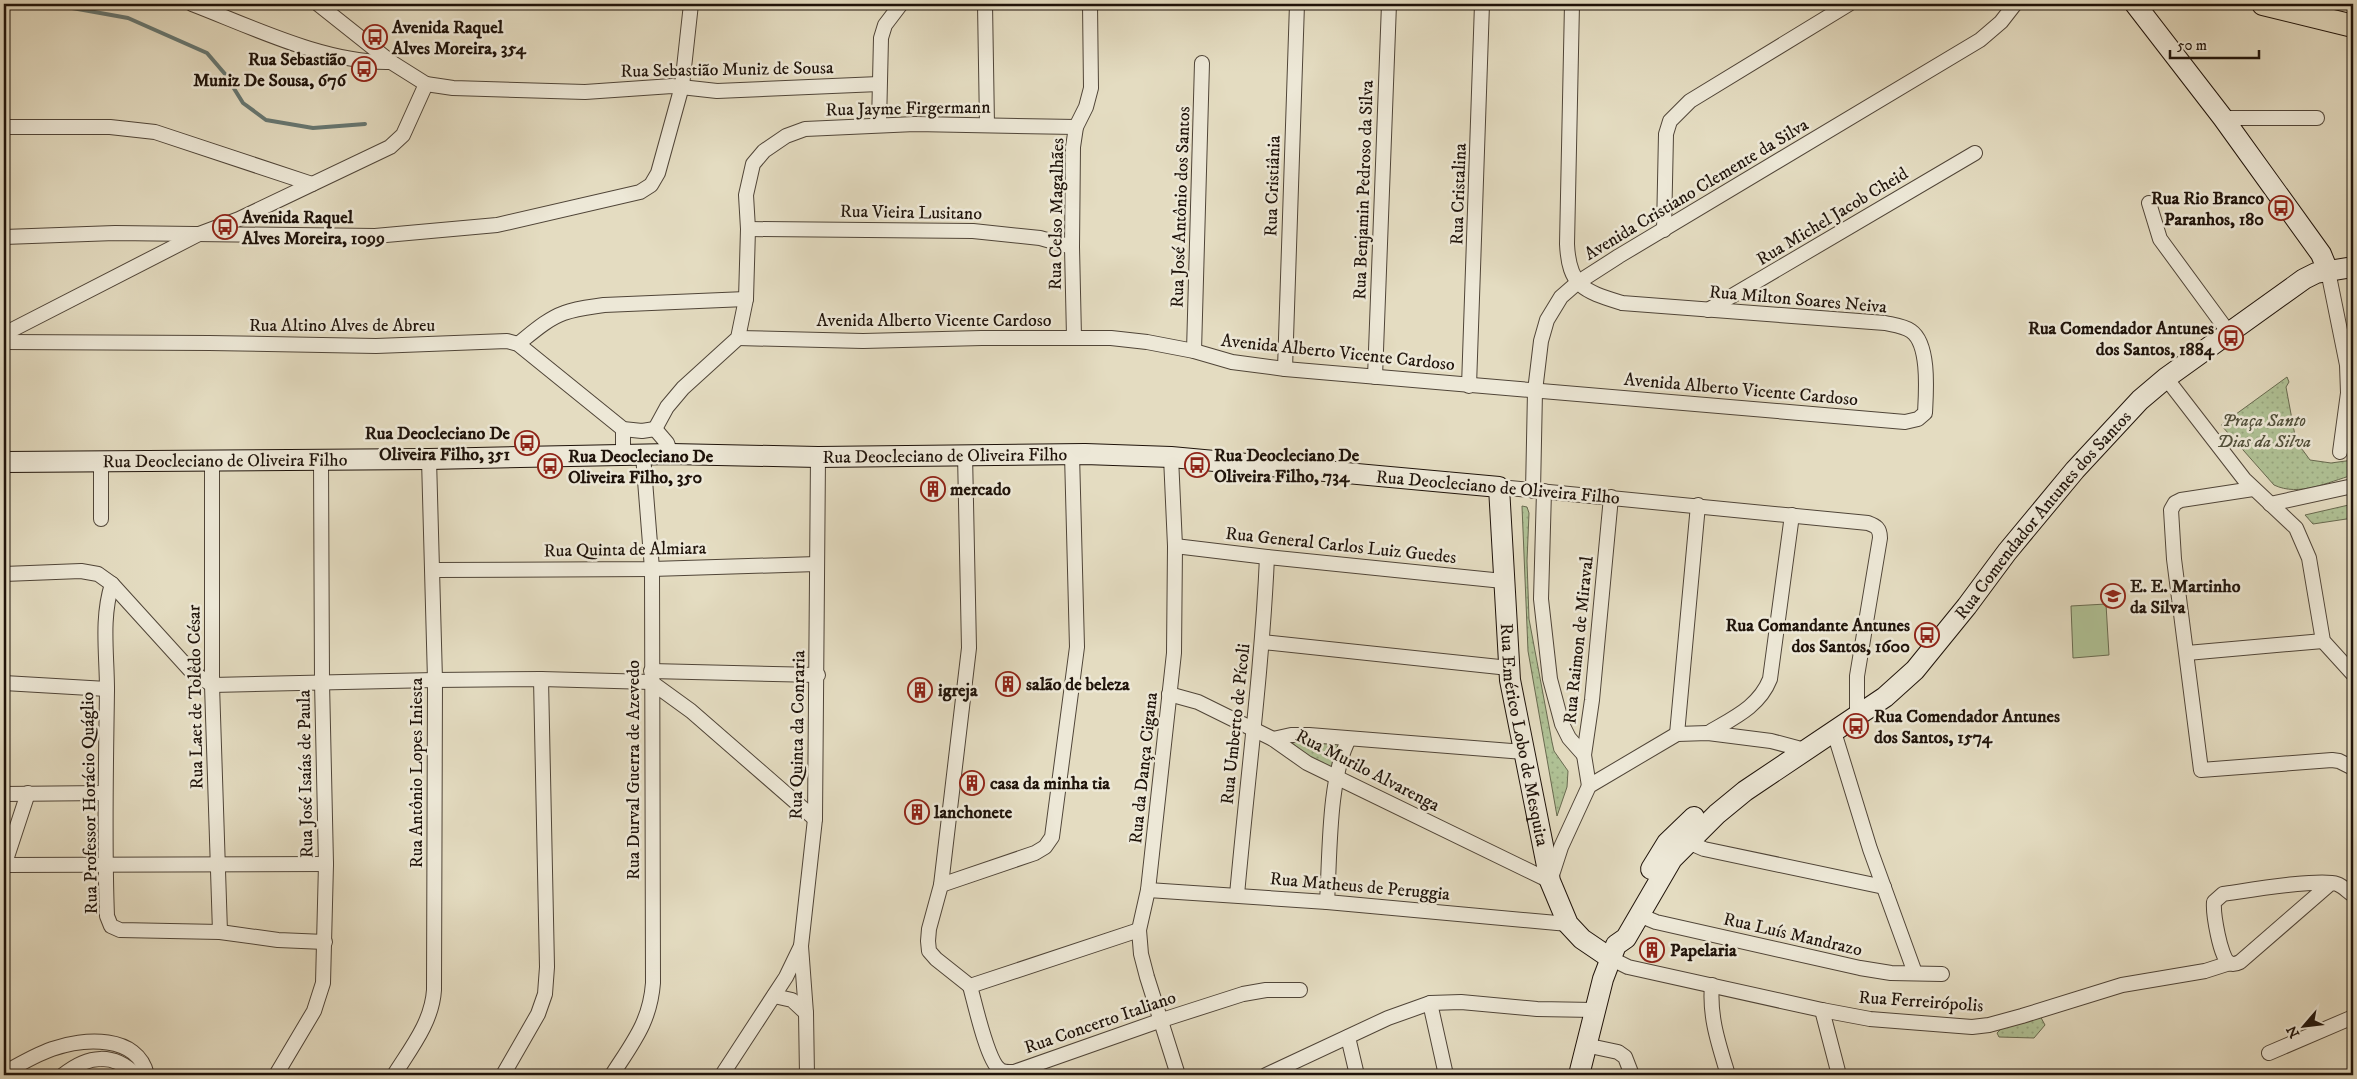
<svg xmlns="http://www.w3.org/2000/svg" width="2357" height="1079" font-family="'IM FELL DW Pica',serif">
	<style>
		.grass { fill: #b0c296; stroke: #686a50 }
		.park { fill: url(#park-dots); stroke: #686a50 }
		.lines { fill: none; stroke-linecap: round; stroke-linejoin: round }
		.stream { stroke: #667772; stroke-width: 4 }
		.street-casing { stroke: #504538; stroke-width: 16 }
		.secondary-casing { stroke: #1f130a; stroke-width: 22 }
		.primary-casing { stroke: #1f130a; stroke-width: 24 }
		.street { stroke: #ede8d7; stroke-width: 14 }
		.secondary { stroke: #ede8d7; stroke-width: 20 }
		.primary { stroke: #e4dcc1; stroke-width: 22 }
		.labels { text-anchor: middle; stroke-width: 5; stroke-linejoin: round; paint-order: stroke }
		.poi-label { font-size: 18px; font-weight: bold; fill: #1f130a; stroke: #ede8d7; text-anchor: start }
		.street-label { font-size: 18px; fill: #1f130a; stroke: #ede8d7 }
		.park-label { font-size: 18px; font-style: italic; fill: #52503b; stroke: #ede8d7 }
	</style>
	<defs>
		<pattern id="park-dots" width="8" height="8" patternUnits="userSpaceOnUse" patternTransform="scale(1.25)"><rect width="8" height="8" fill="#b0c296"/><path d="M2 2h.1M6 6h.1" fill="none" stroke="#97a680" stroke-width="1.8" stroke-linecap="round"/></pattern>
	</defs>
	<rect width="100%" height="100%" fill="#e4dcc1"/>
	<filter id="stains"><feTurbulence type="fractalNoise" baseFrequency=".004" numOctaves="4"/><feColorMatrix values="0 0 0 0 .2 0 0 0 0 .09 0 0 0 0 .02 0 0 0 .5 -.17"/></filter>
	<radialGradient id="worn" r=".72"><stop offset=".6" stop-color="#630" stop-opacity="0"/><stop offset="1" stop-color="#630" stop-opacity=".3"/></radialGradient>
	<polygon class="grass" points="2106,604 2109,655 2073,658 2071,606"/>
	<g class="park">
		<path d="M 2287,377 L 2289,382 L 2286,387 L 2296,441 L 2310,460 L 2331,463 L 2353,460 L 2353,475 C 2328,482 2299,497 2274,485 L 2221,425 Z"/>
		<polygon points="2353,504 2353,518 2313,524 2305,515"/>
		<polygon points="1522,506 1527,507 1529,513 1527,561 1529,619 1552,742 1554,751 1568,771 1567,787 1557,816 1528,651"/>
		<polygon points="1289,740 1344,742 1335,772 1308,757"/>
		<polygon points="2039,1014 2045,1025 2034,1038 1999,1037 1997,1033 2006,1024"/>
	</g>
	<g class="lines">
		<polyline class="stream" points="50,4 128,18 207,53 225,74 243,103 266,120 313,128 365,124"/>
		<defs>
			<g id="street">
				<path d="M 192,4 C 252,27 327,64 391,62"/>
				<polyline points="985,4 987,125"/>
				<polyline points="426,84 453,88 585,92 672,86 717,91 879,84"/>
				<polyline points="2223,118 2317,118"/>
				<polyline points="879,124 881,38 885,25 901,4"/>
				<polyline points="4,127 110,127 155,132 312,184"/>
				<polyline points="2149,203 2160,239 2229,333"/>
				<polyline points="748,229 973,231 1040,238 1072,247"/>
				<polyline points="1664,230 1666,134 1670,121 1690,101 1849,4"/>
				<polyline points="4,237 115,233 375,236 497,225 640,192 651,185 658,173 682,86 691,4"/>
				<polyline points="2328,271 2347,365 2348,393 2340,452"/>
				<polyline points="1708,310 1975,153"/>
				<polyline points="4,334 199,234 239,219 390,147 403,135 426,84 391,62 318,4"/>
				<polyline points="1074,337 1072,247 1073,147 1076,127 1086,107 1091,88 1090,4"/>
				<path d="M 738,338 L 863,341 L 982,338 L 1111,338 L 1147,342 L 1194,351 L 1232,362 L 1285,369 L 1905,422 L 1918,419 L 1925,413 C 1926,393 1930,344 1911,331 C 1904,326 1894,325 1885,323 L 1622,303 C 1584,291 1569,287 1567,244 L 1572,4"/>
				<polyline points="4,342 209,343 376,346 507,341 518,344 623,429 642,431 655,429"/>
				<path d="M 518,344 C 532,333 547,319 564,313 C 577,308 591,307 604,305 L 746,299"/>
				<polyline points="1194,351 1202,63"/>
				<polyline points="1285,369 1297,4"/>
				<polyline points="1375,377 1389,4"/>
				<polyline points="2166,378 2244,479 2296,528 2309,558 2323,641 2353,674"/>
				<polyline points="1469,386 1482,4"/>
				<polyline points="623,429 623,455"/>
				<polyline points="655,429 667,407 683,388 738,338 746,299 748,229 746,195 753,164 764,151 786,136 805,129 915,124 1076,127"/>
				<polyline points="655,429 667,443 671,454"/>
				<polyline points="965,454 969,648 941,885 929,929 928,941 929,951 936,959 970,986"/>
				<polyline points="1171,457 1175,546 1174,653 1148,890 1139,930 1141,954 1147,977 1178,1075"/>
				<polyline points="212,460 212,685 220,932"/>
				<polyline points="101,462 101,519"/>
				<path d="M 1499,487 L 1868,523 C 1876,526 1880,528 1880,538 L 1857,676 L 1857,717"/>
				<polyline points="2253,489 2181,500 2175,503 2171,510 2174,559 2201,770 2332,760 2339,761 2353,768"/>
				<polyline points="1533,491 1535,391 1541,341 1547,320 1561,297 1577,283 1619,256 1980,40 2001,22 2015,4"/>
				<polyline points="1544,491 1541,599 1550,679 1562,724 1569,738 1584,755"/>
				<polyline points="2270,504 2353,486"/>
				<polyline points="1175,546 1267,557 1503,581"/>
				<polyline points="434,570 652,569 817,564"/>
				<polyline points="4,574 81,571 98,574 112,584 191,671 212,685 435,680 541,679 651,682 691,711 815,819"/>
				<path d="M 112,584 C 101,619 107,654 107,690 C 106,766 104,840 107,916 L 111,926 L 120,930 L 220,932 L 278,940 L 325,942"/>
				<polyline points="1263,642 1509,668"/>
				<polyline points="2187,653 2323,641"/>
				<polyline points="651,671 818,675"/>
				<polyline points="4,683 107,689"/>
				<polyline points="1169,694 1198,702 1273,739 1307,763 1550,881 1561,847 1589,786 1677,734 1708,733 1771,741 1805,750"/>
				<polyline points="1834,732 1870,849 1915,973"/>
				<path d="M 1708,733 C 1733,718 1759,707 1770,679 L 1792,515"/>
				<polyline points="1677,734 1698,505"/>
				<polyline points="1273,739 1291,735 1309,735 1524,752"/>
				<polyline points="1589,786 1584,755 1592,700 1611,497"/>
				<polyline points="4,794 105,793"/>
				<polyline points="1688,842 1704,849 1884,887"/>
				<polyline points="4,865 326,864"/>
				<polyline points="4,866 28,793"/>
				<path d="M 2331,883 L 2240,962 C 2236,964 2233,965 2229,963 C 2220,957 2213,913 2214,902 L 2223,894 C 2245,891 2320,878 2337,884 C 2343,886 2348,892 2353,895"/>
				<polyline points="941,885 1035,853 1045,847 1052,837 1077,647 1072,454"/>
				<polyline points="1148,890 1327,902 1568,924"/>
				<path d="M 1237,895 C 1247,782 1262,670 1267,557"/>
				<path d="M 1327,902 C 1330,857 1328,778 1349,739"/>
				<polyline points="1639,915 1656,922 1860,968 1891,973 1942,974"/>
				<polyline points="1610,958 1628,967 1822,1010 1870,1019 1972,1027 1989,1025 2022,1016 2122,985 2205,971 2230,963"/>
				<path d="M 1712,985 C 1709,1017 1719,1045 1728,1075"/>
				<path d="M 970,986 C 975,1004 987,1059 999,1069 C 1003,1073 1009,1072 1014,1072 L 1162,1020 L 1243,994 L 1266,990 L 1300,990"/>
				<polyline points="970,986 1139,930"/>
				<polyline points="774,996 792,1000 806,1013"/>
				<polyline points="1430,1003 1446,1075"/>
				<polyline points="1822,1010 1839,1075"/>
				<polyline points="1348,1037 1357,1075"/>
				<polyline points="1585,1045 1618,1052 1625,1057 1632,1075"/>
				<polyline points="2269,1053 2353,1017"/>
				<path d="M 4,1073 C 20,1064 35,1055 52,1049 C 83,1038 138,1034 147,1075"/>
				<path d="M 63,1075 C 88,1055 113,1052 136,1075"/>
				<polyline points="276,1075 314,1011 323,983 326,864 322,682 321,460"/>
				<path d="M 394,1075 C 411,1048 432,1022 434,990 L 435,680 L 429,459"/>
				<polyline points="503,1075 538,1014 545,994 547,967 541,679"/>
				<path d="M 612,1075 C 633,1042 650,1022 653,983 L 652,569 L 643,455"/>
				<polyline points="722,1075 786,977 801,946"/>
				<polyline points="807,1075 806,1013 801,946 815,819 818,457"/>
				<polyline points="1266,1075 1388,1018 1430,1003 1461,1002 1537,1009 1594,1010"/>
			</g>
			<g id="secondary">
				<polyline points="2135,4 2223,118 2321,254 2328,271"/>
				<path id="s1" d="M 4,462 L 429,459 L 671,454 L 818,457 L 1085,454 L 1171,457 L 1499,487 L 1510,680 L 1550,881 L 1568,924 L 1582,939 L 1610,958"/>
				<polyline points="1651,869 1667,843 1694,817"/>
				<path id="s2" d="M 1579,1075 L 1603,979 L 1616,945 L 1626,938 L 1672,859 L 1717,814 L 1745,791 L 1885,697 L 1915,670 L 1967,606 L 2007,552 L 2075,470 L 2140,400 L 2166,378 L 2304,279 L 2316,273 L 2353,267"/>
			</g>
			<polyline id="primary" points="2263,4 2353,26"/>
		</defs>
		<use href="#street" class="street-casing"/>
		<use href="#secondary" class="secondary-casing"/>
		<use href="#primary" class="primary-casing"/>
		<use href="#street" class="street"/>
		<use href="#secondary" class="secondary"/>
		<use href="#primary" class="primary"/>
	</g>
	<defs>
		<symbol id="bus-ring" viewBox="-11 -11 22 22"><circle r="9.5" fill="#ede8d7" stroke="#8f2418" stroke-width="1.5"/><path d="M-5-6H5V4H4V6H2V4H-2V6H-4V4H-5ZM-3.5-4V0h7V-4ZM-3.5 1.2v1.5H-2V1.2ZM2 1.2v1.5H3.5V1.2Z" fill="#8f2418"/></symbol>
		<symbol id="building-ring" viewBox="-11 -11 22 22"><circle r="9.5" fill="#ede8d7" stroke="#8f2418" stroke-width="1.5"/><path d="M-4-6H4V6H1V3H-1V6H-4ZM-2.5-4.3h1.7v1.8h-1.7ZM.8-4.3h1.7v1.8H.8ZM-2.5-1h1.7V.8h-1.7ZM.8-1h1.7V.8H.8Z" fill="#8f2418"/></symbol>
		<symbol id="school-ring" viewBox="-11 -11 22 22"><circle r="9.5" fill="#ede8d7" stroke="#8f2418" stroke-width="1.5"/><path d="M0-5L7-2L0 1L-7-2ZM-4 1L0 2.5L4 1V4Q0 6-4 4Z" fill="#8f2418"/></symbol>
	</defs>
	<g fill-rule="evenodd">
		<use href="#bus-ring" x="361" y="23" width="28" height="28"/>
		<use href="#bus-ring" x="350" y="55" width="28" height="28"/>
		<use href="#bus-ring" x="2267" y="194" width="28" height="28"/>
		<use href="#bus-ring" x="211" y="213" width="28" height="28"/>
		<use href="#bus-ring" x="2217" y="324" width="28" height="28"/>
		<use href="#bus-ring" x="513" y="429" width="28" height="28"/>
		<use href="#bus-ring" x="1183" y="451" width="28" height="28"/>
		<use href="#bus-ring" x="536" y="452" width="28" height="28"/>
		<use href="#building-ring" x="919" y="475" width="28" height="28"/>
		<use href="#school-ring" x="2099" y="582" width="28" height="28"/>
		<use href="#bus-ring" x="1913" y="621" width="28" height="28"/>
		<use href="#building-ring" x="994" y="670" width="28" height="28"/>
		<use href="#building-ring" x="906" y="676" width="28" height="28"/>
		<use href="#bus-ring" x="1842" y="712" width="28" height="28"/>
		<use href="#building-ring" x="958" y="769" width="28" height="28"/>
		<use href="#building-ring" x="903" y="798" width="28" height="28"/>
		<use href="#building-ring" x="1638" y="936" width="28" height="28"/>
	</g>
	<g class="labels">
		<g class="poi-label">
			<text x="392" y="33">Avenida Raquel<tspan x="392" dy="21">Alves Moreira, 354</tspan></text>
			<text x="346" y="65" text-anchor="end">Rua Sebastião<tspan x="346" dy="21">Muniz De Sousa, 676</tspan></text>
			<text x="2264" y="204" text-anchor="end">Rua Rio Branco<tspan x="2264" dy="21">Paranhos, 180</tspan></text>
			<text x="242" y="223">Avenida Raquel<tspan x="242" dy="21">Alves Moreira, 1099</tspan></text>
			<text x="2214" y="334" text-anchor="end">Rua Comendador Antunes<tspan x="2214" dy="21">dos Santos, 1884</tspan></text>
			<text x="510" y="439" text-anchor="end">Rua Deocleciano De<tspan x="510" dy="21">Oliveira Filho, 351</tspan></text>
			<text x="1214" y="461">Rua Deocleciano De<tspan x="1214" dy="21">Oliveira Filho, 734</tspan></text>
			<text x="568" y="462">Rua Deocleciano De<tspan x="568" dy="21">Oliveira Filho, 350</tspan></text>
			<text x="950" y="495">mercado</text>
			<text x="2130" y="592">E. E. Martinho<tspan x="2130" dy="21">da Silva</tspan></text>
			<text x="1910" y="631" text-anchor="end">Rua Comandante Antunes<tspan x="1910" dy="21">dos Santos, 1600</tspan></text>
			<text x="1026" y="690">salão de beleza</text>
			<text x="938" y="696">igreja</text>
			<text x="1874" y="722">Rua Comendador Antunes<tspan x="1874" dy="21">dos Santos, 1574</tspan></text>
			<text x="990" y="789">casa da minha tia</text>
			<text x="934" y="818">lanchonete</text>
			<text x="1670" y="956">Papelaria</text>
		</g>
		<g class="street-label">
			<text transform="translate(727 69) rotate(-1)" y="6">Rua Sebastião Muniz de Sousa</text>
			<text transform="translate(908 108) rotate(-1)" y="6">Rua Jayme Firgermann</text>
			<text transform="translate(1272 186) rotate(-88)" y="6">Rua Cristiânia</text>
			<text transform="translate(1696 189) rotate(-31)" y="6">Avenida Cristiano Clemente da Silva</text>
			<text transform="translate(1363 190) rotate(-88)" y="6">Rua Benjamin Pedroso da Silva</text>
			<text transform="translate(1458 194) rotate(-88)" y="6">Rua Cristalina</text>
			<text transform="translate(1180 207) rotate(-88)" y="6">Rua José Antônio dos Santos</text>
			<text transform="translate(911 212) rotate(1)" y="6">Rua Vieira Lusitano</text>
			<text transform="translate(1056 214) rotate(-89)" y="6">Rua Celso Magalhães</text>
			<text transform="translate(1832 216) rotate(-31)" y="6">Rua Michel Jacob Cheid</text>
			<text transform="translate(1798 299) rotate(5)" y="6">Rua Milton Soares Neiva</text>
			<text x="934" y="326">Avenida Alberto Vicente Cardoso</text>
			<text x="342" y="331">Rua Altino Alves de Abreu</text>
			<text transform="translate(1338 352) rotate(6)" y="6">Avenida Alberto Vicente Cardoso</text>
			<text transform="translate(1741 389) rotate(5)" y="6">Avenida Alberto Vicente Cardoso</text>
			<text dy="6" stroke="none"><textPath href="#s1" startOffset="941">Rua Deocleciano de Oliveira Filho</textPath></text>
			<text dy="6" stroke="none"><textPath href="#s1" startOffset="221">Rua Deocleciano de Oliveira Filho</textPath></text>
			<text transform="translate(1498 487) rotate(5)" y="6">Rua Deocleciano de Oliveira Filho</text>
			<text dy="6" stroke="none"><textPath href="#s2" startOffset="749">Rua Comendador Antunes dos Santos</textPath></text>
			<text transform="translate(1341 545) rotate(6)" y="6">Rua General Carlos Luiz Guedes</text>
			<text transform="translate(625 549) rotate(-1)" y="6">Rua Quinta de Almiara</text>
			<text transform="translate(1578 640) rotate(-84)" y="6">Rua Raimon de Miraval</text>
			<text transform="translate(195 697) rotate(-91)" y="6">Rua Laet de Tolêdo César</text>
			<text transform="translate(1235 724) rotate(-84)" y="6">Rua Umberto de Pícoli</text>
			<text transform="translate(797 735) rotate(-89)" y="6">Rua Quinta da Conraria</text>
			<text dy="6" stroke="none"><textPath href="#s1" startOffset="1746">Rua Emérico Lobo de Mesquita</textPath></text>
			<text transform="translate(1143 768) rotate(-84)" y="6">Rua da Dança Cigana</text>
			<text transform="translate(633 770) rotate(-90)" y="6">Rua Durval Guerra de Azevedo</text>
			<text transform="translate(1368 770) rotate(27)" y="6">Rua Murilo Alvarenga</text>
			<text transform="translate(416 773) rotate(-90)" y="6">Rua Antônio Lopes Iniesta</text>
			<text transform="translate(305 774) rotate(-91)" y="6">Rua José Isaías de Paula</text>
			<text transform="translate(89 803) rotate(-91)" y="6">Rua Professor Horácio Quáglio</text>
			<text transform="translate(1360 886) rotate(5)" y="6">Rua Matheus de Peruggia</text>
			<text transform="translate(1793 934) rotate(13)" y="6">Rua Luís Mandrazo</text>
			<text transform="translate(1921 1001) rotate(4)" y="6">Rua Ferreirópolis</text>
			<text transform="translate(1100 1022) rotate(-19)" y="6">Rua Concerto Italiano</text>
		</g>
		<g class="park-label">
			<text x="2264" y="426">Praça Santo<tspan x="2264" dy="21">Dias da Silva</tspan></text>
		</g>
	</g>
	<rect width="2357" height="1079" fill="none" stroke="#e4dcc1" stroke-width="20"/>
	<rect x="5" y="5" width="2347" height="1069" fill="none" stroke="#1f130a" stroke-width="2.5"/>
	<rect x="10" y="10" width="2337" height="1059" fill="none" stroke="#1f130a"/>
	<g transform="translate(2304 1026) rotate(242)" stroke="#ede8d7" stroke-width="4" paint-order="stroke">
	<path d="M0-4L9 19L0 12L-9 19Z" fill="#1f130a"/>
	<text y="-8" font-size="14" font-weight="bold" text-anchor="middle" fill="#1f130a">N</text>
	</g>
	<path d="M2170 50v8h89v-8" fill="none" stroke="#1f130a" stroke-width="2.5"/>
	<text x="2177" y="50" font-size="15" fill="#1f130a" stroke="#ede8d7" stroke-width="4" paint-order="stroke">50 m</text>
	<rect width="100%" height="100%" filter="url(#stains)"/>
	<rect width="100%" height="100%" fill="url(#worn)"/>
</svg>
